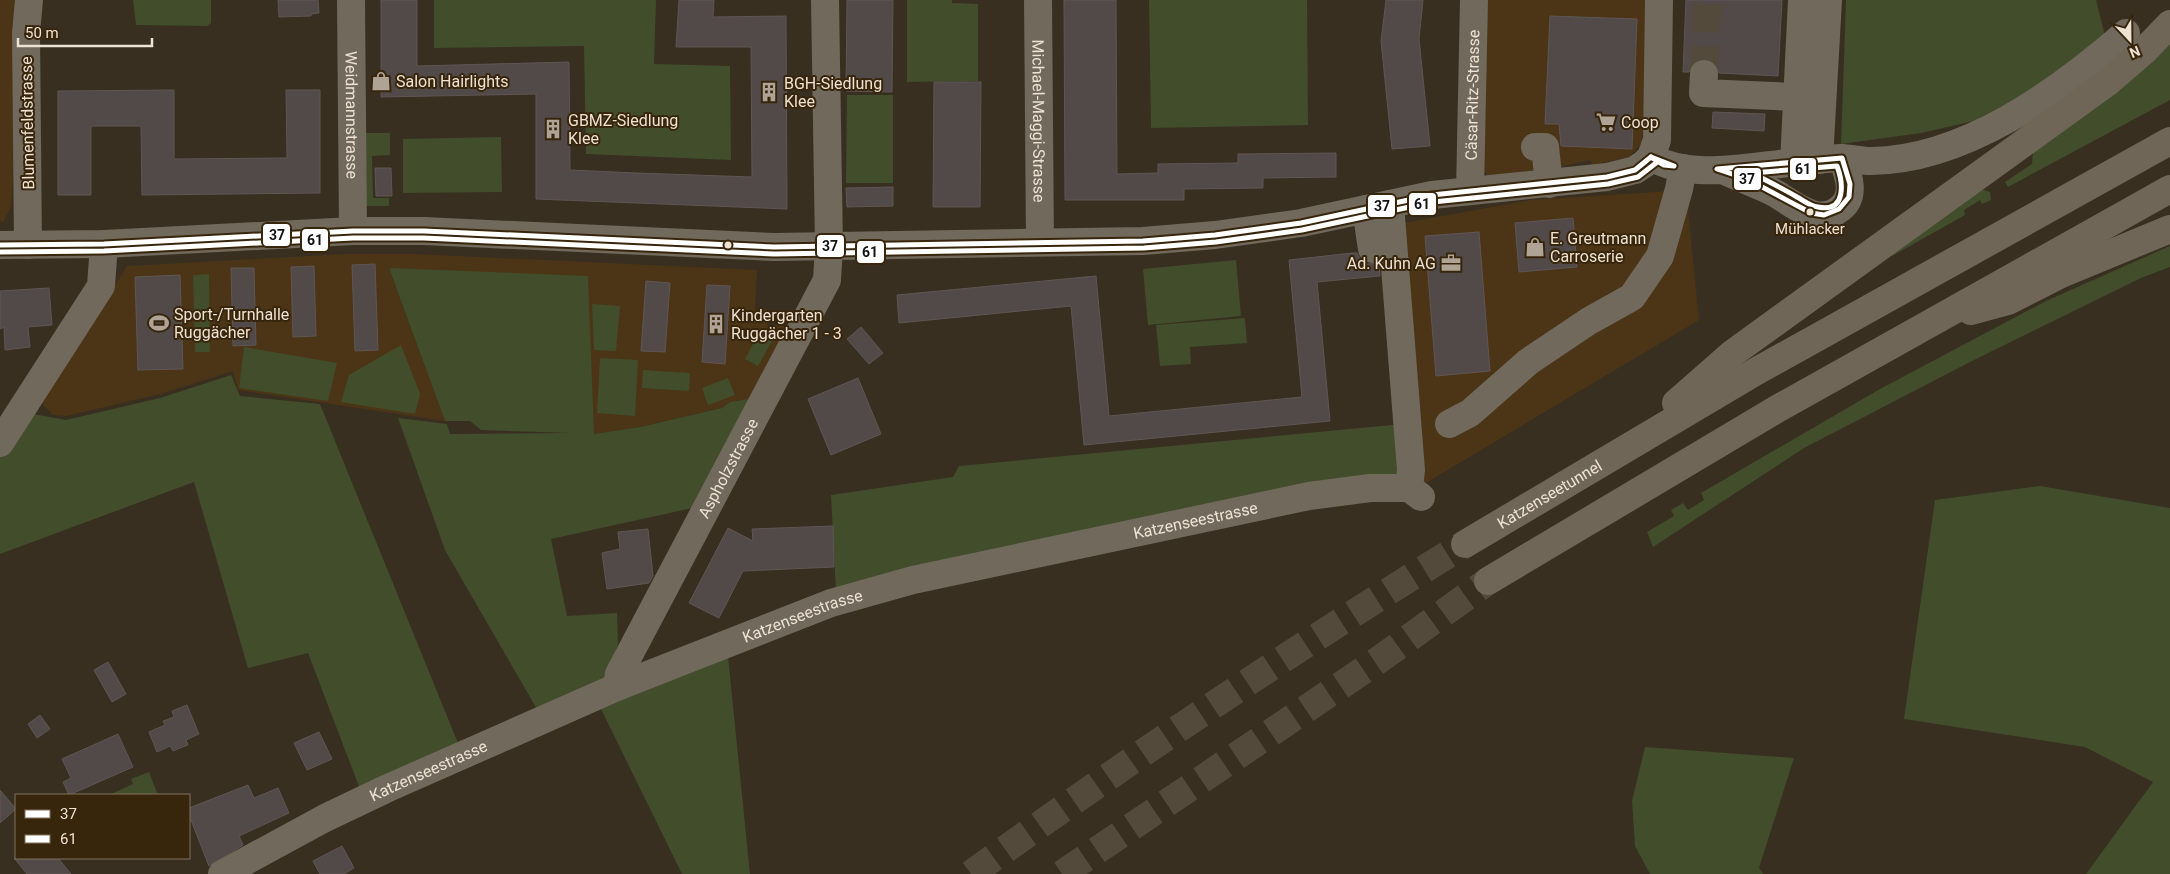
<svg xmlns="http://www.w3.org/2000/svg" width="2170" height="874" font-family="Roboto,sans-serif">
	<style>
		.built { fill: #4b3516 }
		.green { fill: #424d2b }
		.building { fill: #524a48; stroke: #5f5655 }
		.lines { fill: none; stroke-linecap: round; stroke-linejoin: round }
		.minor-tunnel { stroke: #534a3b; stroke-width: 28; stroke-dasharray: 28 14; stroke-linecap: butt }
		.highway-tunnel { stroke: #534a3b; stroke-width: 28; stroke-dasharray: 28 14; stroke-linecap: butt }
		.minor { stroke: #70695c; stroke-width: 28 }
		.highway { stroke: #6f6657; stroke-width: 28 }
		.bus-1-casing { stroke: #38260c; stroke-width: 9 }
		.bus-2-casing { stroke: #38260c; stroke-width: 9 }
		.bus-1 { stroke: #fff; stroke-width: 5 }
		.bus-2 { stroke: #fff; stroke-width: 5 }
		.bus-dot { fill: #eee2d3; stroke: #38260c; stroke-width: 2 }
		.labels { text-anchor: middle; stroke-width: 4; stroke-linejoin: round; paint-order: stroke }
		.bus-label { font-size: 15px; fill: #eee2d3; stroke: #38260c }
		.poi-label { font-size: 16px; fill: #eee2d3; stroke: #38260c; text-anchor: start }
		.street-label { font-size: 16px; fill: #eee2d3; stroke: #38260c }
		.line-badge { stroke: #38260c; stroke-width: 2 }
		.pale-badge-label { font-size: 14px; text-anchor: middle; font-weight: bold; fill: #111 }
	</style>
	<rect width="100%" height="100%" fill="#382f20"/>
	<g class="built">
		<polygon points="0,0 16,0 14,162 11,207 3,222 0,221"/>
		<polygon points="1480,0 1648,0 1642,143 1629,157 1592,165 1590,160 1559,167 1488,176 1483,169"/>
		<polygon points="1686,190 1699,320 1424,484 1398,224 1531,200"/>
		<polygon points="345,254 415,254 757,270 755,310 767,309 767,326 787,325 785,343 755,398 730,402 722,408 640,427 594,434 389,268 445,421 238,390 233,371 161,394 66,416 53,415 39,400 77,348 127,266"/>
	</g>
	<g class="green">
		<polygon points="133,0 211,0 211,23 207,26 136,25"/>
		<polygon points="434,0 656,0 654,64 730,66 731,160 586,154 584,46 434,48"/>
		<polygon points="907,0 952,0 952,3 978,4 978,81 907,82"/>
		<polygon points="1149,0 1307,0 1308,125 1151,128"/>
		<polygon points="1846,0 2096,0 2106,40 2038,87 1974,121 1921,133 1841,144"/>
		<polygon points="2170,43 2170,100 2008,187 2005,182 2032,164 2033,151"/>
		<polygon points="847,95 893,95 893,183 846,183"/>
		<polygon points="366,133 390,133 390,155 372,156 373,198 389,198 389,206 366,206"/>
		<polygon points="501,137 502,192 403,193 403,139"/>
		<polygon points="1981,189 1990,192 1991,200 1982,204 1980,200 1964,210 1965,215 1892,256 1891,254"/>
		<polygon points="2170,246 2170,267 2141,278 1972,361 1804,448 1653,547 1647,532 1674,516 1671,510 1683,503 1688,510 1704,500 1701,493 1880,389 2046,301"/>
		<polygon points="1236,260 1241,316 1148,325 1143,269"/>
		<polygon points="389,268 588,276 594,434 640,427 722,408 730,402 755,398 697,507 551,539 567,616 617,613 618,644 606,681 538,711 445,550 398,418 447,424 450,434 572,433 481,430 470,421 445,421"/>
		<polygon points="209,274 210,352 195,352 193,275"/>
		<polygon points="592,304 620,306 616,351 594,350"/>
		<polygon points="1245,318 1247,343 1190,347 1191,364 1160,366 1156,325"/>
		<polygon points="762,327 776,334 758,366 745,359"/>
		<polygon points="401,345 420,394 415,414 341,402 349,375"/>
		<polygon points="244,347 337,363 328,401 239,388"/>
		<polygon points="600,358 638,360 635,416 597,413"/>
		<polygon points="643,370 690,373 689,391 642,388"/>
		<polygon points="231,375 240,396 320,404 460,748 360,789 308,653 248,668 194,482 0,554 0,455 28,413 66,420 160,398"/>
		<polygon points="728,378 735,395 708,405 702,388"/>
		<polygon points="1403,424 1398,482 836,592 831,495 953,477 959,466"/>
		<polygon points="2040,486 2170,508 2170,874 2086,874 2153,782 2085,747 1904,719 1935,500"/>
		<polygon points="728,656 750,874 682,874 600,707"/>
		<polygon points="1645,747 1794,758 1759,868 1763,874 1650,874 1635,846 1632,801"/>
		<polygon points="149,772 158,795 109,795 133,784 131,779"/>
	</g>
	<g class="building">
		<polygon points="278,0 318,0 319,13 311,14 311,16 279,17"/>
		<polygon points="381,0 417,0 417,66 569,62 570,170 636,173 752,177 751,47 676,47 679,0 714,0 713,17 786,16 787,209 536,199 536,94 381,97"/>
		<polygon points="847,0 893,0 892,92 846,91"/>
		<polygon points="1064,0 1116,0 1117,174 1158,173 1158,164 1238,163 1238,154 1336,153 1336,177 1263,178 1263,188 1184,189 1184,200 1065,200"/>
		<polygon points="1386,0 1423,0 1419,39 1430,146 1392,149 1381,41"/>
		<polygon points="1686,0 1782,0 1778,76 1719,73 1713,61 1704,58 1696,60 1689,72 1683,72"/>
		<polygon points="1550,16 1637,19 1632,149 1561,146 1559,124 1545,124"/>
		<polygon points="934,82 981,82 980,207 933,207"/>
		<polygon points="174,90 174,159 287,158 286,90 320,90 320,193 142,195 141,126 91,126 91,195 58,195 58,91"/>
		<polygon points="1713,112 1765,114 1764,131 1712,128"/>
		<polygon points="375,168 391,168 392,196 376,196"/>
		<polygon points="893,187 893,206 847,207 846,188"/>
		<polygon points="1573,218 1577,267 1519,272 1515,223"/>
		<polygon points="1479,232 1490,371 1436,376 1425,236"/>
		<polygon points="1352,253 1357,253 1360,259 1367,264 1379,263 1380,276 1317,282 1330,421 1084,445 1071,306 899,323 897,295 1096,276 1109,416 1302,397 1289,260"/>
		<polygon points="375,264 378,350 355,351 352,265"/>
		<polygon points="314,266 316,336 293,337 291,267"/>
		<polygon points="231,268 254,268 256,345 233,346"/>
		<polygon points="180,275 183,369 138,370 135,277"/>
		<polygon points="646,281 670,283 665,352 641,351"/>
		<polygon points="707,285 730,286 725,364 702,362"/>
		<polygon points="49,288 52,325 28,327 30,347 5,350 4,327 0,329 0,291"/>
		<polygon points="861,327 883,353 869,364 847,339"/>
		<polygon points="858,378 881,434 831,455 808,399"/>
		<polygon points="833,526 834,567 743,571 719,618 689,603 728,528 753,541 752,529"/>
		<polygon points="648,529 653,576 649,583 607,589 602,553 620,549 618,532"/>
		<polygon points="108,662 126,694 112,702 94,670"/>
		<polygon points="187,705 199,734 186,740 188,745 180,748 173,751 170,746 157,752 149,732 165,725 163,721 174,717 172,711"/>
		<polygon points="40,715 50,729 37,738 28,724"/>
		<polygon points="319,732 332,759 307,770 294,743"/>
		<polygon points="118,734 133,767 69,795 63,782 71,778 62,759"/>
		<polygon points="248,785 254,798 278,788 289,813 239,836 243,845 209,866 189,815 189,808"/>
		<polygon points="0,790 16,809 0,823"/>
		<polygon points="342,846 354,868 344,874 320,874 313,861"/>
		<polygon points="14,858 58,858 71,874 27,874"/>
	</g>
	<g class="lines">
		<polyline class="minor-tunnel" points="1704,74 1708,0"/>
		<g class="highway-tunnel">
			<path d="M 971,874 C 1132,758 1296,647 1465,544"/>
			<polyline points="1062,874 1380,659 1488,581"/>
		</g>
		<g class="minor">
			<path id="s1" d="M 351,0 L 353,231"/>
			<path id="s2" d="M 1038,0 L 1040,242"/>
			<polyline points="1704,74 1703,93 1797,97"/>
			<polyline points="1535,147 1545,147 1549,184"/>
			<path d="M 1651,157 C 1688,179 1739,168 1780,164 C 1800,162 1820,159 1840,158 C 1851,158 1861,161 1871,161 C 1965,160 2058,92 2126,33"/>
			<polyline points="1819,160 1828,0"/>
			<polyline points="1794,163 1802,0"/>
			<path d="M 1725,171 C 1740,178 1756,184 1771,191 C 1784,198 1801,212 1816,215 C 1823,216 1832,215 1838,210 C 1857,198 1849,176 1842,158"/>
			<path id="s3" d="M 1470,191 L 1474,0"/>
			<polyline points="1390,204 1411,470 1409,488"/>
			<polyline points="1366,209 1372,249"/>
			<polyline points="0,245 104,244 353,231 424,231 774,247 1143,241 1215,235 1301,223 1432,195 1607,177 1635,170 1644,164 1651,157 1657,140 1659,0"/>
			<polyline points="28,245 26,33 29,0"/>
			<polyline points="1449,424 1470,413 1528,362 1589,321 1632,297 1660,256 1679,189 1683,168"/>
			<polyline points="0,443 101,286 104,244"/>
			<path id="s4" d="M 617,687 L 619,674 L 827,280 L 829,247 L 825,0"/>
			<path id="s5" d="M 222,874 L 325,818 L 388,788 L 617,687 L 831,603 L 913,580 L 1309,496 L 1370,488 L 1409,488 L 1421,497"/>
		</g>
		<g class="highway">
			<polyline points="1971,311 2008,301 2061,274 2170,229"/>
			<polyline points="1676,403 1733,353 2108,82 2144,51 2170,24"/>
			<path id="s6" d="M 1465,544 L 1755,372 L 2170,141"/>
			<polyline points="1488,581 1777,409 2170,189"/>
		</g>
		<defs>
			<g id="bus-1">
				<polygon points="1651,157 1674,166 1664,165"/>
				<polygon points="1842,158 1850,184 1849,197 1839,209 1824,215 1811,213 1747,179 1717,169"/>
				<polyline points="0,245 104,244 353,231 424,231 774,247 1143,241 1215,235 1301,223 1432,195 1607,177 1635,170 1651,157"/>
			</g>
			<g id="bus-2">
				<path d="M 1837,166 C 1843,182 1847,213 1818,207 C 1810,206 1803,200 1797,197 C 1782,188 1767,181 1752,173 Z"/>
				<polyline points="0,252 104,251 353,238 424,238 774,254 1144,248 1216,242 1302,230 1433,202 1608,184 1638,177 1656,163"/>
			</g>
		</defs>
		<use href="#bus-1" class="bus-1-casing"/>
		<use href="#bus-2" class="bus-2-casing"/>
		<use href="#bus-1" class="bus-1"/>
		<use href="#bus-2" class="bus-2"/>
	</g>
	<defs>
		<symbol id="shop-bare" viewBox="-9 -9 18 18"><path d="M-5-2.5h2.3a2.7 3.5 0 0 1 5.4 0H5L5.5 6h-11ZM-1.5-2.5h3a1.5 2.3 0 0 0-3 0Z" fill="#aea394" stroke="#38260c" stroke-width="2.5" paint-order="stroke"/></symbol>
		<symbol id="building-bare" viewBox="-9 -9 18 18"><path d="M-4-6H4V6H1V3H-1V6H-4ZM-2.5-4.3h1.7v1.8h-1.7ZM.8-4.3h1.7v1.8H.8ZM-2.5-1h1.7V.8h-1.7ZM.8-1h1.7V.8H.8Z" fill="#aea394" stroke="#38260c" stroke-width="2.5" paint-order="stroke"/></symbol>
		<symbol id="supermarket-bare" viewBox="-9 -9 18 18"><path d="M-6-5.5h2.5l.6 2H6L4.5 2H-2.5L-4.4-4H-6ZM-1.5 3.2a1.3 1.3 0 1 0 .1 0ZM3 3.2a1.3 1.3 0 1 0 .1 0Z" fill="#aea394" stroke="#38260c" stroke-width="2.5" paint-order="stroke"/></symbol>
		<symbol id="office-bare" viewBox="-9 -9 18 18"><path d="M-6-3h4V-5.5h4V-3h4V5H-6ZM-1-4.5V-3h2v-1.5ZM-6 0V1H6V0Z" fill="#aea394" stroke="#38260c" stroke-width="2.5" paint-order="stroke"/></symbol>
		<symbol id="stadium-bare" viewBox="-9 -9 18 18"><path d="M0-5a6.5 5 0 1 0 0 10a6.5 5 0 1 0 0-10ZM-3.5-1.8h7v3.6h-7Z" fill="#aea394" stroke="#38260c" stroke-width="2.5" paint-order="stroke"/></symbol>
	</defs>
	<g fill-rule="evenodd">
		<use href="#shop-bare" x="367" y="67" width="28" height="28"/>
		<use href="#building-bare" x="755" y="78" width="28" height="28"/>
		<use href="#supermarket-bare" x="1592" y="108" width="28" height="28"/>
		<use href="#building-bare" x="539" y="115" width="28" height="28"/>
		<use href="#shop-bare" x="1521" y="233" width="28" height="28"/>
		<use href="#office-bare" x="1437" y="249" width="28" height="28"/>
		<use href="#stadium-bare" x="145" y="309" width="28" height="28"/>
		<use href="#building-bare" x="702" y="310" width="28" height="28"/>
	</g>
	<g class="bus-dot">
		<circle cx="1810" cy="212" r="4.5"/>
		<circle cx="728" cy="245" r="4.5"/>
	</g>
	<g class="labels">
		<g class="bus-label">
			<text x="1810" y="234">Mühlacker</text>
		</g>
		<g class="poi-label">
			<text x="396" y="87">Salon Hairlights</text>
			<text x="784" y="89">BGH-Siedlung<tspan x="784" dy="18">Klee</tspan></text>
			<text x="568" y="126">GBMZ-Siedlung<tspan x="568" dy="18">Klee</tspan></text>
			<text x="1621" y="128">Coop</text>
			<text x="1550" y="244">E. Greutmann<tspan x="1550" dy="18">Carroserie</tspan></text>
			<text x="1436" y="269" text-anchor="end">Ad. Kuhn AG</text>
			<text x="174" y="320">Sport-/Turnhalle<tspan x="174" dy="18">Ruggächer</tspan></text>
			<text x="731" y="321">Kindergarten<tspan x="731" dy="18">Ruggächer 1 - 3</tspan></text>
		</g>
		<g class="street-label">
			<text dy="6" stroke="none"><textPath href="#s3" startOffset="96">Cäsar-Ritz-Strasse</textPath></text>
			<text dy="6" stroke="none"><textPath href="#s1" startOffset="115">Weidmannstrasse</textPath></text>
			<text dy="6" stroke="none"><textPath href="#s2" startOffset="121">Michael-Maggi-Strasse</textPath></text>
			<text transform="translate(27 123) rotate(-91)" y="6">Blumenfeldstrasse</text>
			<text dy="6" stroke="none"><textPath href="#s4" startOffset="246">Aspholzstrasse</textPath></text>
			<text dy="6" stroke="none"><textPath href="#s6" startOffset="98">Katzenseetunnel</textPath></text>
			<text dy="6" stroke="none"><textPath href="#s5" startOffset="1041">Katzenseestrasse</textPath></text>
			<text dy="6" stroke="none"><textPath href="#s5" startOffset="636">Katzenseestrasse</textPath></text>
			<text dy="6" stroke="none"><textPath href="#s5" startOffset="231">Katzenseestrasse</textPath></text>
		</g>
	</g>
	<g class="line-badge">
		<rect x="1789" y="157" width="28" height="24" rx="5" fill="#fff"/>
		<rect x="1733" y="167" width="29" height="24" rx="5" fill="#fff"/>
		<rect x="1408" y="192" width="29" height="24" rx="5" fill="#fff"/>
		<rect x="1367" y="194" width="29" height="24" rx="5" fill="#fff"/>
		<rect x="262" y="223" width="29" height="24" rx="5" fill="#fff"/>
		<rect x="301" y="228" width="28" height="24" rx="5" fill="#fff"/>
		<rect x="816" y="234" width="29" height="24" rx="5" fill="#fff"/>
		<rect x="856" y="240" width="29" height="24" rx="5" fill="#fff"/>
	</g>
	<g class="pale-badge-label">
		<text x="1803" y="174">61</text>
		<text x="1747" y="184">37</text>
		<text x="1422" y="209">61</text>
		<text x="1382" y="211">37</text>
		<text x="277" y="240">37</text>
		<text x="315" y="245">61</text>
		<text x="830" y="251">37</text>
		<text x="870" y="257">61</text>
	</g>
	<rect x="15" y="794" width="175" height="65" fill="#38260c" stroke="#81715c"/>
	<rect x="25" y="810" width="25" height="8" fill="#ffffff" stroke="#81715c"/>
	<text x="60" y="819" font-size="15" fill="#eee2d3">37</text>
	<rect x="25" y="835" width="25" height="8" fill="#ffffff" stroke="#81715c"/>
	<text x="60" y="844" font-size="15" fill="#eee2d3">61</text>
	<g transform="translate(2130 40) rotate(158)" stroke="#38260c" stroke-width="4" paint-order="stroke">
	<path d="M0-4L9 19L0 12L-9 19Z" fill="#eee2d3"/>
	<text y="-8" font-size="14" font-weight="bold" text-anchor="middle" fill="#eee2d3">N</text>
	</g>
	<path d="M18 38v8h134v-8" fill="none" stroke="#eee2d3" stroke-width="2.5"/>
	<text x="25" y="38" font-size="15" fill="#eee2d3" stroke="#38260c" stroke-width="4" paint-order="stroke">50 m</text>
</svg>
